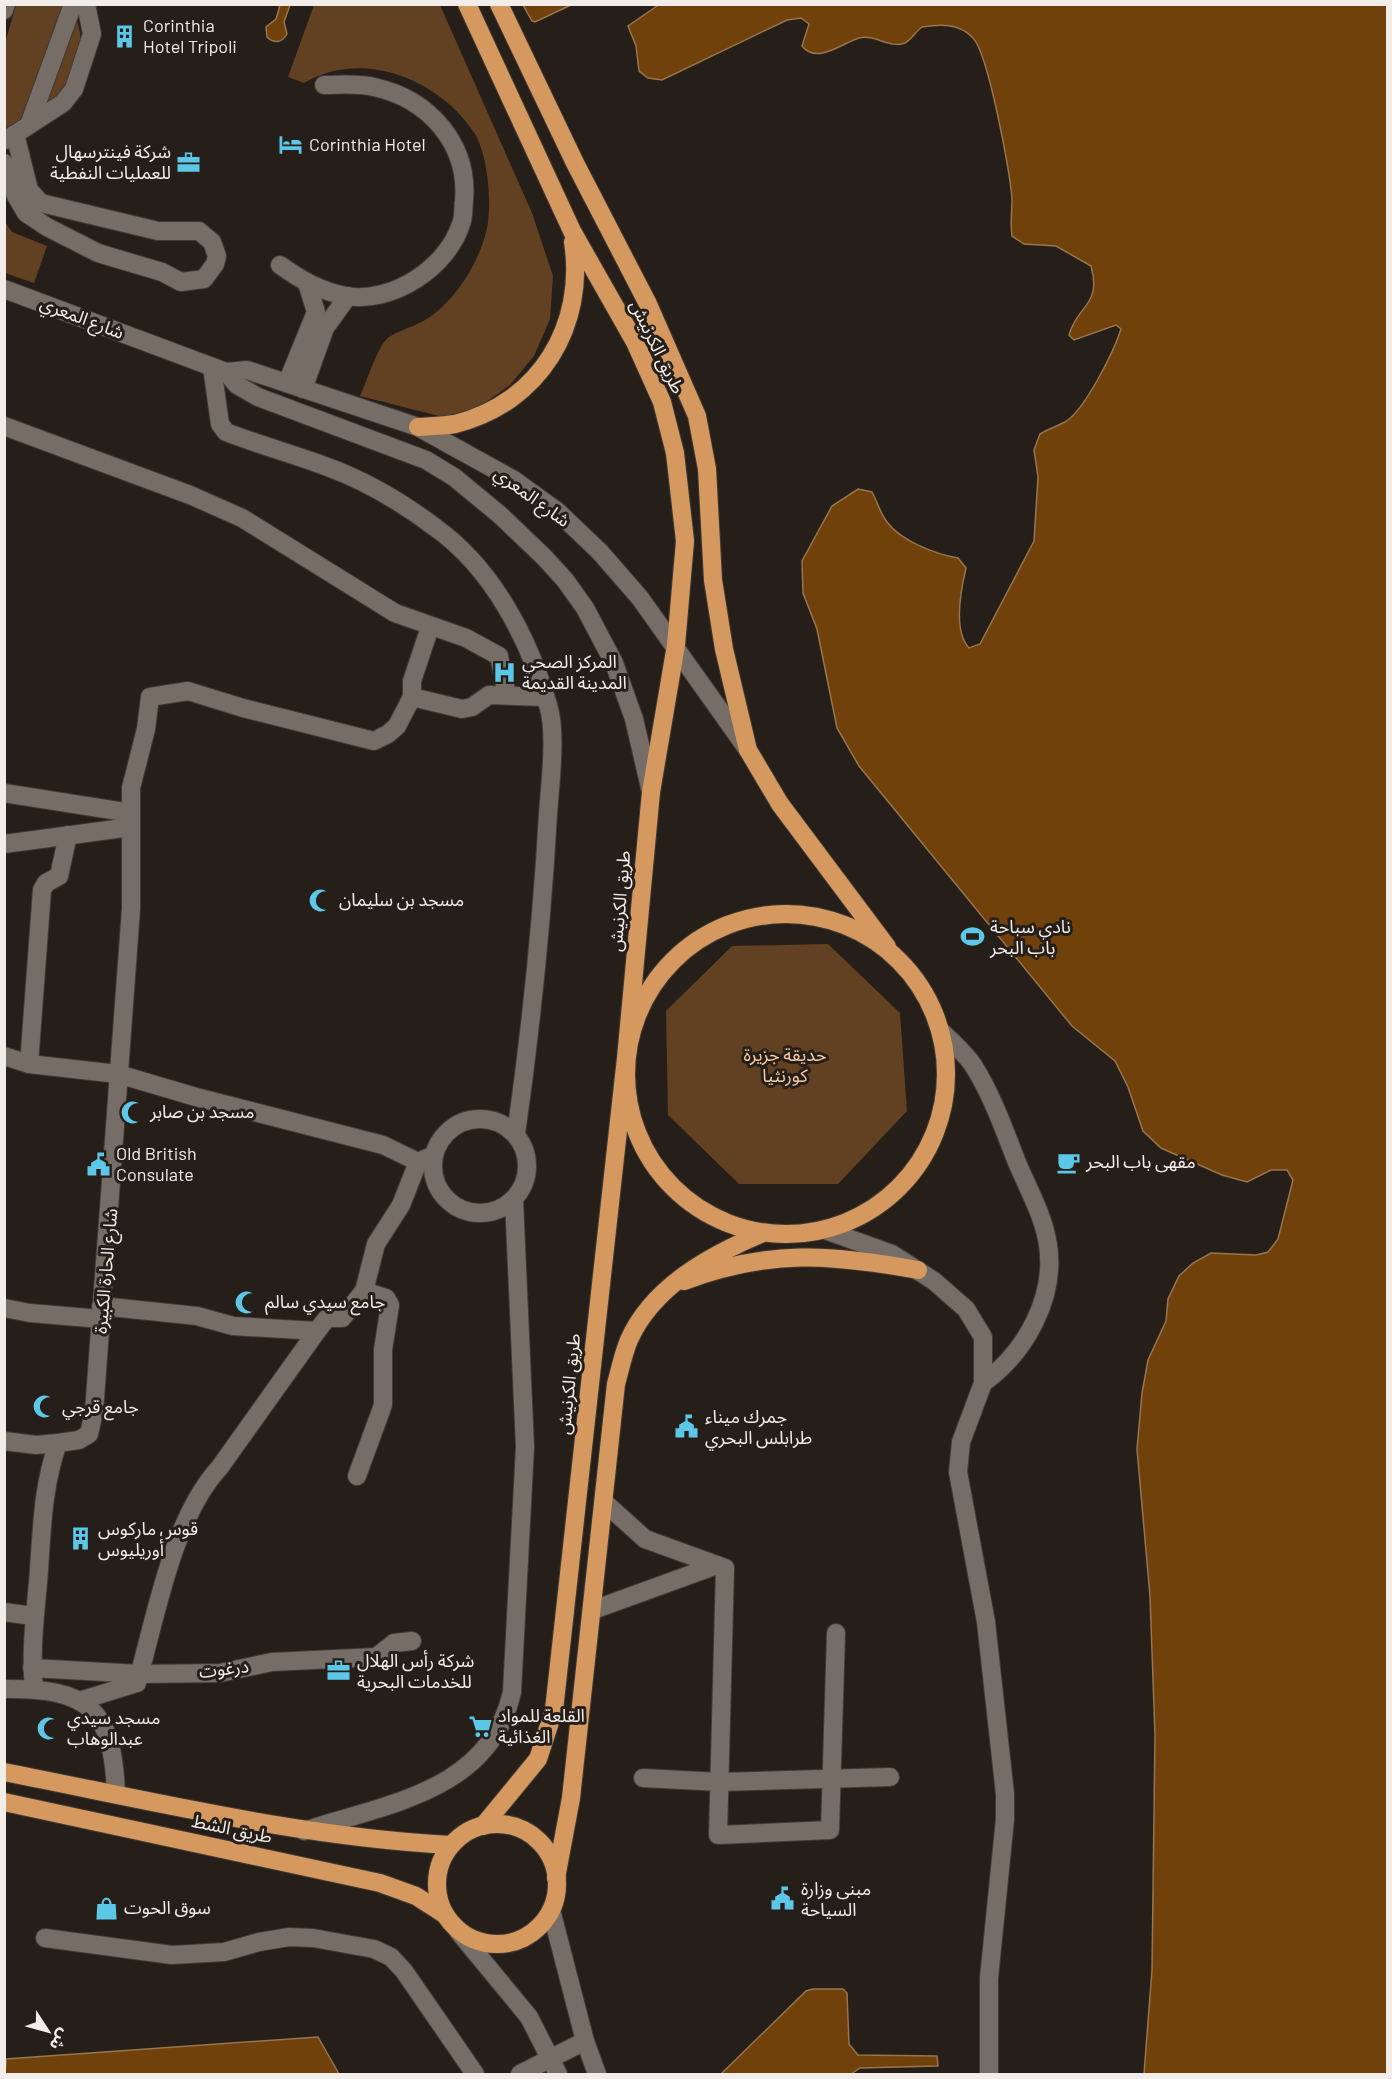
<svg xmlns="http://www.w3.org/2000/svg" width="1392" height="2079" font-family="Barlow,'Noto Sans Arabic',sans-serif">
	<style>
		.green { fill: #614122 }
		.water { fill: #70410b; stroke: #97754e; stroke-width: 1.5 }
		.lines { fill: none; stroke-linecap: round; stroke-linejoin: round }
		.minor-casing { stroke: #413b37; stroke-width: 20 }
		.highway-casing { stroke: #413b37; stroke-width: 20 }
		.minor { stroke: #756d66; stroke-width: 18 }
		.highway { stroke: #d5985f; stroke-width: 18 }
		.labels { text-anchor: middle; stroke-width: 6; stroke-linejoin: round; paint-order: stroke }
		.poi-label { font-size: 18px; fill: #f2ede9; stroke: #261f19; text-anchor: start }
		.street-label { font-size: 18px; fill: #f2ede9; stroke: #261f19 }
		.park-label { font-size: 18px; fill: #f7cba3; stroke: #261f19 }
	</style>
	<rect width="100%" height="100%" fill="#261f19"/>
	<g class="green">
		<path d="M 16,5 L 69,5 C 88,36 81,58 71,91 L 5,131 L 5,43 Z"/>
		<path d="M 314,5 L 440,5 L 532,213 L 553,276 L 550,319 L 534,356 L 510,385 L 479,407 L 443,417 L 360,396 C 367,381 375,354 385,341 C 392,332 414,327 425,320 C 453,304 479,263 486,232 C 493,207 488,156 475,134 C 440,79 362,48 304,83 L 288,77 Z"/>
		<polygon points="5,222 12,232 47,246 34,283 5,273"/>
		<polygon points="828,944 900,1013 907,1111 838,1184 739,1184 668,1115 666,1011 732,946"/>
	</g>
	<g class="water">
		<path d="M 660,4 L 1387,5 L 1387,2074 L 1144,2074 L 1152,1970 L 1155,1735 L 1150,1596 L 1137,1449 L 1142,1393 L 1148,1360 L 1166,1321 L 1168,1299 L 1179,1276 L 1193,1263 L 1211,1253 L 1256,1255 L 1268,1252 L 1278,1239 L 1293,1180 L 1287,1170 L 1271,1170 L 1247,1182 L 1222,1175 L 1161,1148 L 1143,1131 L 1128,1087 L 1115,1061 L 1072,1026 L 859,766 L 837,728 L 817,629 L 803,593 L 802,561 L 832,506 L 858,489 L 872,492 C 877,501 880,513 887,522 C 901,541 935,554 958,558 L 966,568 C 961,589 953,631 969,648 L 980,644 L 1034,541 L 1038,477 L 1034,450 L 1040,434 C 1048,429 1057,426 1065,422 C 1085,410 1114,351 1121,329 L 1116,325 L 1074,340 L 1069,335 C 1077,305 1102,306 1091,266 L 1056,246 L 1024,244 L 1012,236 C 1010,223 1012,212 1012,200 C 1011,175 988,53 973,38 C 959,23 940,24 922,27 C 916,31 911,40 905,43 C 890,49 875,34 859,38 C 842,43 817,65 802,46 L 809,24 L 801,18 L 787,20 L 662,80 L 648,78 L 639,71 L 636,46 L 628,26 Z"/>
		<path d="M 280,5 L 290,5 L 284,22 L 287,34 C 282,43 274,44 267,37 L 266,27 L 276,19 Z"/>
		<polygon points="523,5 571,5 535,22 532,21"/>
		<polygon points="813,1989 843,1989 847,1993 849,2044 858,2055 937,2056 938,2066 860,2068 851,2074 721,2074 806,1991"/>
		<polygon points="318,2037 339,2074 5,2074 6,2059"/>
	</g>
	<g class="lines">
		<defs>
			<g id="minor">
				<polyline points="4,10 6,4"/>
				<polyline points="29,125 73,4"/>
				<polyline points="6,140 63,103 74,89 92,34 86,4"/>
				<polyline points="4,163 16,196 26,213 47,227 98,253 162,272 181,282 204,279 215,264 217,256 212,242 199,231 158,231 41,203 29,190 15,134"/>
				<path d="M 280,265 C 301,280 320,291 346,296 C 392,304 447,268 461,224 C 464,217 463,208 464,201 C 469,144 429,99 374,87 C 358,83 340,85 324,85"/>
				<polyline points="4,289 226,372 247,370 418,427 514,480 557,511 600,552 640,598 748,750"/>
				<path d="M 212,367 L 220,424 L 226,432 C 259,445 293,454 325,466 C 364,480 403,503 436,528 C 493,569 529,639 548,705 C 557,732 550,785 548,814 C 542,921 531,1028 516,1134"/>
				<polyline points="226,372 237,385 258,397 426,460 454,477 500,515 544,557 565,580 585,608 614,663 634,719 651,792"/>
				<polyline points="287,383 316,312 307,283"/>
				<polyline points="303,389 325,328 348,296"/>
				<polyline points="4,426 190,495 242,518 395,613 466,638 499,656 507,695"/>
				<polyline points="412,697 462,709 472,707 489,695 545,697"/>
				<polyline points="4,793 131,813"/>
				<polyline points="4,844 131,827"/>
				<path d="M 942,1032 C 952,1042 965,1053 973,1065 C 991,1093 1004,1129 1016,1160 C 1027,1187 1044,1216 1048,1245 C 1056,1298 1025,1353 983,1383"/>
				<polyline points="4,1056 29,1064 118,1074 196,1097 383,1145 418,1162 434,1155"/>
				<polyline points="29,1064 42,890 46,883 59,876 68,835"/>
				<circle cx="480" cy="1166" r="47"/>
				<polyline points="825,1230 892,1254 934,1281 966,1309 983,1337 983,1383 961,1442 958,1472 986,1622 1005,1794 1005,1819 989,1978 989,2074"/>
				<polyline points="4,1308 30,1313 101,1319"/>
				<polyline points="317,1331 327,1318 342,1318 364,1291"/>
				<polyline points="4,1441 36,1445 58,1443"/>
				<polyline points="357,1476 383,1405 383,1350 390,1305 386,1298 364,1291 376,1244 401,1205 418,1162"/>
				<polyline points="604,1502 645,1539 725,1568 718,1835 830,1830 836,1633"/>
				<polyline points="593,1610 717,1565"/>
				<polyline points="4,1612 33,1616"/>
				<polyline points="32,1668 140,1674 220,1673 272,1662 376,1657 394,1643 412,1641"/>
				<path d="M 4,1689 C 88,1688 113,1708 116,1794"/>
				<path d="M 34,1689 C 30,1648 36,1610 39,1570 C 42,1526 43,1485 58,1443 L 79,1440 L 89,1434 L 94,1412 L 131,909 L 131,788 L 146,729 L 150,697 L 188,691 L 243,708 L 374,741 L 388,734 L 397,726 L 412,697 L 412,681 L 430,627"/>
				<path d="M 79,1701 L 137,1683 C 156,1617 172,1519 220,1467 L 317,1331 L 233,1326 L 197,1316 L 101,1306"/>
				<polyline points="643,1778 720,1782 890,1777"/>
				<path d="M 304,1831 C 385,1804 490,1792 512,1692 L 525,1447 L 514,1200"/>
				<polyline points="551,1910 585,2041 597,2074"/>
				<polyline points="458,1931 529,2017 558,2074"/>
				<polyline points="45,1938 172,1955 224,1952 259,1942 289,1937 313,1938 374,1949 391,1957 404,1971 475,2074"/>
				<polyline points="520,2074 585,2041"/>
			</g>
			<g id="highway">
				<polyline points="467,4 572,231 635,342 662,402 675,453 685,541 676,645 651,792 626,1058 554,1710 538,1759 483,1826"/>
				<polyline points="499,4 575,163 648,304 697,416 707,469 713,580 724,649 748,750 780,804 887,947"/>
				<path d="M 418,427 C 430,426 443,426 455,424 C 540,403 586,325 573,242"/>
				<circle cx="786" cy="1074" r="160"/>
				<path d="M 684,1281 C 769,1249 831,1254 918,1270"/>
				<path d="M 4,1772 C 152,1801 300,1837 451,1845"/>
				<polyline points="4,1802 380,1883 416,1896 444,1914"/>
				<circle cx="497" cy="1884" r="60"/>
				<path d="M 556,1878 L 571,1798 L 616,1384 C 620,1370 623,1354 629,1340 C 653,1286 711,1255 763,1233"/>
			</g>
		</defs>
		<use href="#minor" class="minor-casing"/>
		<use href="#highway" class="highway-casing"/>
		<use href="#minor" class="minor"/>
		<use href="#highway" class="highway"/>
	</g>
	<defs>
		<symbol id="building-bare" viewBox="-9 -9 18 18"><path d="M-4-6H4V6H1V3H-1V6H-4ZM-2.5-4.3h1.7v1.8h-1.7ZM.8-4.3h1.7v1.8H.8ZM-2.5-1h1.7V.8h-1.7ZM.8-1h1.7V.8H.8Z" fill="#5cc7e7" stroke="#261f19" stroke-width="2.5" paint-order="stroke"/></symbol>
		<symbol id="hotel-bare" viewBox="-9 -9 18 18"><path d="M-6-4.5h1.5V1H6V5H4.5V3h-9V5H-6ZM-4 0a1.8 1.8 0 1 1 3.6 0ZM.5 0V-2.5h3Q6-2.5 6 0Z" fill="#5cc7e7" stroke="#261f19" stroke-width="2.5" paint-order="stroke"/></symbol>
		<symbol id="office-bare" viewBox="-9 -9 18 18"><path d="M-6-3h4V-5.5h4V-3h4V5H-6ZM-1-4.5V-3h2v-1.5ZM-6 0V1H6V0Z" fill="#5cc7e7" stroke="#261f19" stroke-width="2.5" paint-order="stroke"/></symbol>
		<symbol id="hospital-bare" viewBox="-9 -9 18 18"><path d="M-5-5h3v3.5h4V-5h3V5h-3V1.5h-4V5h-3Z" fill="#5cc7e7" stroke="#261f19" stroke-width="2.5" paint-order="stroke"/></symbol>
		<symbol id="mosque-bare" viewBox="-9 -9 18 18"><path d="M3.5-4.9A6 6 0 1 0 3.5 4.9A5 5 0 1 1 3.5-4.9Z" fill="#5cc7e7" stroke="#261f19" stroke-width="2.5" paint-order="stroke"/></symbol>
		<symbol id="stadium-bare" viewBox="-9 -9 18 18"><path d="M0-5a6.5 5 0 1 0 0 10a6.5 5 0 1 0 0-10ZM-3.5-1.8h7v3.6h-7Z" fill="#5cc7e7" stroke="#261f19" stroke-width="2.5" paint-order="stroke"/></symbol>
		<symbol id="cafe-bare" viewBox="-9 -9 18 18"><path d="M-5.5-4.5H6V0H3Q3 3.5 0 3.5H-2.5Q-5.5 3.5-5.5 0ZM3-3.2v2h1.7v-2ZM-6 4.5H4V6H-6Z" fill="#5cc7e7" stroke="#261f19" stroke-width="2.5" paint-order="stroke"/></symbol>
		<symbol id="civic-bare" viewBox="-9 -9 18 18"><path d="M-.6-6.5H3V-4.5H.6V-3L4-1V1h2V6H-6V1h2V-1L-.6-3ZM-1.2 2.5V6h2.4V2.5Z" fill="#5cc7e7" stroke="#261f19" stroke-width="2.5" paint-order="stroke"/></symbol>
		<symbol id="supermarket-bare" viewBox="-9 -9 18 18"><path d="M-6-5.5h2.5l.6 2H6L4.5 2H-2.5L-4.4-4H-6ZM-1.5 3.2a1.3 1.3 0 1 0 .1 0ZM3 3.2a1.3 1.3 0 1 0 .1 0Z" fill="#5cc7e7" stroke="#261f19" stroke-width="2.5" paint-order="stroke"/></symbol>
		<symbol id="shop-bare" viewBox="-9 -9 18 18"><path d="M-5-2.5h2.3a2.7 3.5 0 0 1 5.4 0H5L5.5 6h-11ZM-1.5-2.5h3a1.5 2.3 0 0 0-3 0Z" fill="#5cc7e7" stroke="#261f19" stroke-width="2.5" paint-order="stroke"/></symbol>
	</defs>
	<g fill-rule="evenodd">
		<use href="#building-bare" x="108" y="20" width="33" height="33"/>
		<use href="#hotel-bare" x="274" y="128" width="33" height="33"/>
		<use href="#office-bare" x="172" y="146" width="33" height="33"/>
		<use href="#hospital-bare" x="488" y="656" width="33" height="33"/>
		<use href="#mosque-bare" x="304" y="884" width="33" height="33"/>
		<use href="#stadium-bare" x="956" y="920" width="33" height="33"/>
		<use href="#mosque-bare" x="116" y="1096" width="33" height="33"/>
		<use href="#cafe-bare" x="1052" y="1146" width="33" height="33"/>
		<use href="#civic-bare" x="82" y="1148" width="33" height="33"/>
		<use href="#mosque-bare" x="230" y="1286" width="33" height="33"/>
		<use href="#mosque-bare" x="28" y="1390" width="33" height="33"/>
		<use href="#civic-bare" x="670" y="1410" width="33" height="33"/>
		<use href="#building-bare" x="64" y="1522" width="33" height="33"/>
		<use href="#office-bare" x="322" y="1654" width="33" height="33"/>
		<use href="#supermarket-bare" x="464" y="1710" width="33" height="33"/>
		<use href="#mosque-bare" x="32" y="1712" width="33" height="33"/>
		<use href="#civic-bare" x="766" y="1882" width="33" height="33"/>
		<use href="#shop-bare" x="90" y="1892" width="33" height="33"/>
	</g>
	<g class="labels">
		<g class="poi-label">
			<text x="143" y="32">Corinthia<tspan x="143" dy="21">Hotel Tripoli</tspan></text>
			<text x="309" y="151">Corinthia Hotel</text>
			<text x="171" y="158" text-anchor="end">شركة فينترسهال<tspan x="171" dy="21">للعمليات النفطية</tspan></text>
			<text x="522" y="668">المركز الصحي<tspan x="522" dy="21">المدينة القديمة</tspan></text>
			<text x="339" y="906">مسجد بن سليمان</text>
			<text x="990" y="933">نادي سباحة<tspan x="990" dy="21">باب البحر</tspan></text>
			<text x="150" y="1118">مسجد بن صابر</text>
			<text x="116" y="1160">Old British<tspan x="116" dy="21">Consulate</tspan></text>
			<text x="1086" y="1168">مقهى باب البحر</text>
			<text x="265" y="1308">جامع سيدي سالم</text>
			<text x="62" y="1413">جامع قرجي</text>
			<text x="705" y="1423">جمرك ميناء<tspan x="705" dy="21">طرابلس البحري</tspan></text>
			<text x="98" y="1535">قوس ماركوس<tspan x="98" dy="21">أوريليوس</tspan></text>
			<text x="357" y="1667">شركة رأس الهلال<tspan x="357" dy="21">للخدمات البحرية</tspan></text>
			<text x="498" y="1722">القلعة للمواد<tspan x="498" dy="21">الغذائية</tspan></text>
			<text x="67" y="1724">مسجد سيدي<tspan x="67" dy="21">عبدالوهاب</tspan></text>
			<text x="801" y="1895">مبنى وزارة<tspan x="801" dy="21">السياحة</tspan></text>
			<text x="124" y="1914">سوق الحوت</text>
		</g>
		<g class="street-label">
			<text transform="translate(82 318) rotate(21)" y="6">شارع المعري</text>
			<text transform="translate(657 347) rotate(64)" y="6">طريق الكرنيش</text>
			<text transform="translate(532 497) rotate(36)" y="6">شارع المعري</text>
			<text transform="translate(620 901) rotate(-85)" y="6">طريق الكرنيش</text>
			<text transform="translate(106 1271) rotate(-85)" y="6">شارع الحارة الكبيرة</text>
			<text transform="translate(569 1384) rotate(-84)" y="6">طريق الكرنيش</text>
			<text transform="translate(224 1669) rotate(-7)" y="6">درغوت</text>
			<text transform="translate(232 1829) rotate(12)" y="6">طريق الشط</text>
		</g>
		<g class="park-label">
			<text x="785" y="1061">حديقة جزيرة<tspan x="785" dy="21">كورنثيا</tspan></text>
		</g>
	</g>
	<rect width="1392" height="2079" fill="none" stroke="#f2ede9" stroke-width="12"/>
	<g transform="translate(48 2031) rotate(126)" stroke="#261f19" stroke-width="4.5" paint-order="stroke">
	<path d="M0-4.5L10 22L0 15L-10 22Z" fill="#f2ede9"/>
	<text y="-9" font-size="16" font-weight="bold" text-anchor="middle" fill="#f2ede9">ش</text>
	</g>
</svg>
